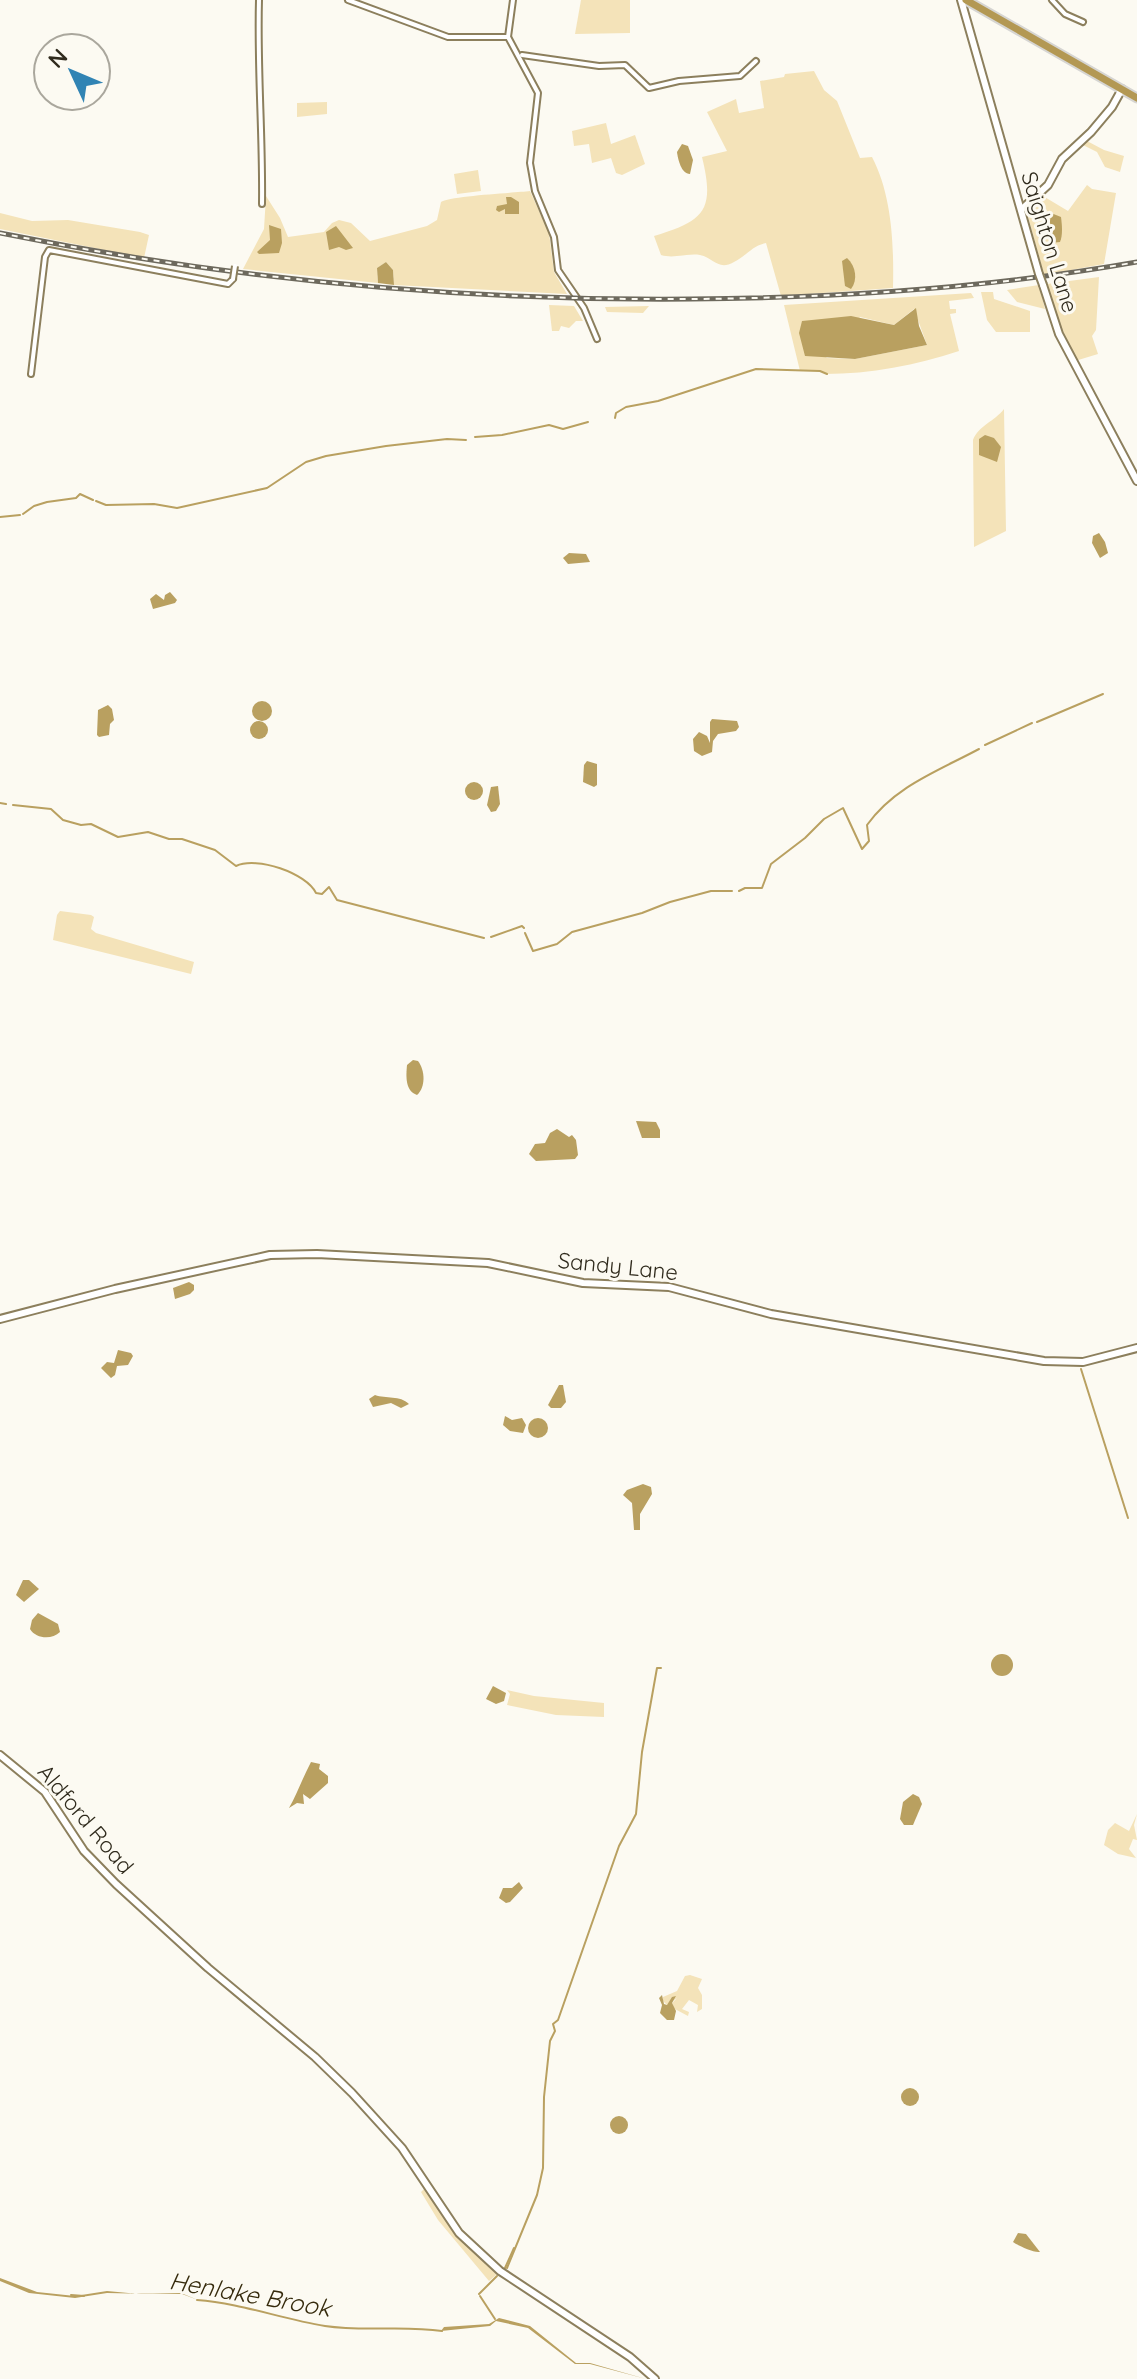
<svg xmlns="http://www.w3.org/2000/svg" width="1137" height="2379" font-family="Quicksand,sans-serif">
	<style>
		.green { fill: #f4e3b9; fill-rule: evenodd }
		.water { fill: #b9a060 }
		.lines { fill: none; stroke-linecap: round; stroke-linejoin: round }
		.stream { stroke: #b9a060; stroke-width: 2 }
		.street-casing { stroke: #8c7f5d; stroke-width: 8 }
		.secondary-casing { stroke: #8c7f5d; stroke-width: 10 }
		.highway-casing { stroke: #d6d5d2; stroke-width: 11 }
		.street { stroke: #fff; stroke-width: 4 }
		.secondary { stroke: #fff; stroke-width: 6 }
		.highway { stroke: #b39853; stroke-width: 7 }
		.rail-casing { stroke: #6d695d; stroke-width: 5 }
		.rail { stroke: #fcfaf2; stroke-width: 2; stroke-dasharray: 6; stroke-linecap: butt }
		.street-bridge-casing { stroke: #8c7f5d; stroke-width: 8; stroke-linecap: butt }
		.secondary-bridge-casing { stroke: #8c7f5d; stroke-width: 10; stroke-linecap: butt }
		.street-bridge { stroke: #fff; stroke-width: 4 }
		.secondary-bridge { stroke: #fff; stroke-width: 6 }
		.labels { text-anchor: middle; stroke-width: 6; stroke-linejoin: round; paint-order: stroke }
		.street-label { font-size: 22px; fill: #302b1d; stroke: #fcfaf2 }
		.water-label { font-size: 24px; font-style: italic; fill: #362b0d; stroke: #fcfaf2 }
	</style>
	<rect width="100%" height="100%" fill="#fcfaf2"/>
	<g class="green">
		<polygon points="581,0 630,0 630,33 575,34"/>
		<path d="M 814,71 L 824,90 L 837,101 L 860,158 L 872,157 C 892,195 894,245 893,288 L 781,296 L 766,243 C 753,245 746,256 734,262 C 718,271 714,258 700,255 C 687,253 674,259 661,255 L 654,236 C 705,221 715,210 702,157 L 727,151 L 707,112 L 736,99 L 739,113 L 764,108 L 760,81 L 784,77 L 785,74 Z"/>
		<polygon points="327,102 327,114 297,117 297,103"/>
		<polygon points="606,123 611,144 635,135 645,164 622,175 616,173 611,158 592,163 589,144 574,146 572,131"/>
		<polygon points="1087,141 1104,150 1124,156 1120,172 1105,167 1097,152 1083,145"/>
		<polygon points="478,170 481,191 457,194 454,174"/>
		<polygon points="1087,185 1092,189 1116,193 1104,264 1044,275 1027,213 1043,196 1068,211"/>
		<path d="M 530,191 L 549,233 L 554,272 L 567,294 L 394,285 L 393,270 L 386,262 L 377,268 L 378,283 L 243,269 L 264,229 L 266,196 L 280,218 L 288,237 L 324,232 L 332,223 L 339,220 L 351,223 L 370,241 L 427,226 L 437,220 L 441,202 C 449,196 513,193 530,191 Z"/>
		<polygon points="0,213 32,221 68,220 140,232 149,235 144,258 0,229"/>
		<polygon points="1099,277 1096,330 1092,336 1098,354 1075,361 1063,336 1047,284"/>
		<polygon points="1039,285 1045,309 1017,302 1007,290"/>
		<polygon points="981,292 993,292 994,299 1030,311 1030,332 996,332 987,320"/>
		<path d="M 971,293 L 974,298 L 949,301 L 950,309 L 956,309 L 956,313 L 950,314 L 959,351 C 917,365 870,374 825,374 L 820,371 L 800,371 L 784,305 ZM 914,309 L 927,345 L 855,359 L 826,358 L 860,317 L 894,325 Z"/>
		<polygon points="549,305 574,306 583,321 576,321 569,328 561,326 559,331 552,331"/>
		<polygon points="649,306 643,313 607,312 605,307"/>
		<path d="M 1004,409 L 1006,531 L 974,547 L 973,440 C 978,426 995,421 1004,409 Z"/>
		<polygon points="60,911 91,915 94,917 91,929 96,933 194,962 191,974 53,940 57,915"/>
		<polygon points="507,1690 534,1696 604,1703 604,1717 556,1715 507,1705 510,1694"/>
		<polygon points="1137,1814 1134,1825 1137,1840 1133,1839 1129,1849 1136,1858 1118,1854 1104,1845 1108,1830 1115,1823 1129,1831"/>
		<polygon points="690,1975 702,1979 698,1988 702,1995 702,2009 697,2012 698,2005 689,2000 682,2009 689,2012 688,2016 673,2008 672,2003 677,1998 667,2005 663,2001 663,1997 677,1991 685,1976"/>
		<polygon points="426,2187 455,2230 497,2274 489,2281 438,2220 421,2192"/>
	</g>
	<g class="water">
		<path d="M 682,144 L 688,146 L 693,160 L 690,174 C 681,174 678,159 677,152 Z"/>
		<polygon points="506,197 511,197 519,202 519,214 505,214 505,209 499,212 496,210 497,206 507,204"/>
		<path d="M 1051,213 L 1061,217 C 1062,225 1063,235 1060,242 L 1051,243 L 1048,237 Z"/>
		<polygon points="269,225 281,229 282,243 279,253 259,254 257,252 270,240"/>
		<polygon points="336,226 353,248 346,250 339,247 329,250 326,232"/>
		<path d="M 847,258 C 856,266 858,280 851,289 L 845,286 L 842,261 Z"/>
		<polygon points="386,262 393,270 394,285 378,283 377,268"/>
		<polygon points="916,308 919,326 927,345 855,359 805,356 799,333 802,321 851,316 894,325"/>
		<polygon points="985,435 994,438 1001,447 997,462 979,455 979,439"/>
		<polygon points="1099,533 1105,542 1108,553 1100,558 1092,543 1093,536"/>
		<polygon points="569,553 586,554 590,562 568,564 563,558"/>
		<polygon points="170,592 177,600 175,603 153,609 150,599 156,594 164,600 165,595"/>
		<circle cx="262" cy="711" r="10"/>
		<polygon points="108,705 112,709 114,720 110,724 109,735 99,737 97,735 98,710"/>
		<polygon points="712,719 737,721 739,727 736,731 718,734 713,741 712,752 702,756 694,751 693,739 699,732 707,736 710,743 710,722"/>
		<circle cx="259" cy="730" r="9"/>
		<polygon points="587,761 597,764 597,785 594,787 583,782 584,765"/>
		<circle cx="474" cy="791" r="9"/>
		<polygon points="498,786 500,804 496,811 491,812 487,805 491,787"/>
		<path d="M 413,1060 L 418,1061 C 425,1070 426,1087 417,1095 C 405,1091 406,1076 407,1065 Z"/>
		<polygon points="636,1121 656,1122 660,1130 660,1138 642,1138"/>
		<polygon points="557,1129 569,1137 572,1135 576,1140 578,1155 575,1159 536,1161 529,1154 535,1144 545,1143 550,1133"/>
		<polygon points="189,1282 194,1285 194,1290 190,1294 175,1299 173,1288"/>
		<polygon points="118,1350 131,1353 133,1356 128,1365 117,1366 115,1375 111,1378 101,1368 107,1362 114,1363"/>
		<polygon points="559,1385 563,1385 566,1402 561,1408 551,1408 548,1405"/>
		<path d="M 375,1395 C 386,1399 400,1395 409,1404 L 401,1408 L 391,1403 L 373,1407 L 369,1399 Z"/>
		<polygon points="505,1416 512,1420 522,1418 526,1425 523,1433 510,1431 503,1425"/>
		<circle cx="538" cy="1428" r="10"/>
		<polygon points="643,1484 651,1487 652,1494 640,1514 640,1530 634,1530 632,1503 623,1495 627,1490"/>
		<polygon points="23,1580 29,1580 39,1589 24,1602 16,1595"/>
		<path d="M 38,1613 L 58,1624 L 60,1632 C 52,1640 36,1639 30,1629 L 32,1620 Z"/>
		<circle cx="1002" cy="1665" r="11"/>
		<polygon points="493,1686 506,1693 504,1701 496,1704 486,1699"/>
		<path d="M 311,1762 L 320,1764 L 319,1769 L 328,1776 L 328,1783 L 310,1799 L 303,1794 L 304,1804 L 297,1803 L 289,1808 C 297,1794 303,1777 311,1762 Z"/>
		<polygon points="913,1794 919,1797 922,1804 913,1825 904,1825 900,1819 903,1802"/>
		<polygon points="519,1882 523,1888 510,1902 506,1903 499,1898 503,1888 512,1888"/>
		<polygon points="662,1995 664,2004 667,2005 672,1997 676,1996 672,2003 676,2011 674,2020 667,2020 660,2013 662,2005 659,1998"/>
		<circle cx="910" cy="2097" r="9"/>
		<circle cx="619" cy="2125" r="9"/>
		<path d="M 1018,2233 L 1026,2234 L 1040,2252 C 1033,2253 1019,2246 1013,2242 Z"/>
		<polygon points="0,2278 37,2292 75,2296 107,2291 139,2294 181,2293 198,2300 182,2294 153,2294 107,2293 75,2298 29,2293 0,2281"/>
		<polygon points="499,2318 530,2326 576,2363 590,2363 646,2379 590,2364 575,2364 528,2328 496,2321 490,2326 441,2331 444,2327 489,2324"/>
	</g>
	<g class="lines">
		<g class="stream">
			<polyline points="615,418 616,413 626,407 658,401 756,369 820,371 827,374"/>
			<polyline points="475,437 502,435 549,425 563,429 588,422"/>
			<polyline points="96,501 106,505 154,504 177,508 267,488 306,462 326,456 386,446 447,439 466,440"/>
			<polyline points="23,514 34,506 47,502 76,498 80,494 93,500"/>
			<polyline points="0,517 20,515"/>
			<polyline points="1037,722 1103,694"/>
			<polyline points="985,745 1032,723"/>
			<polyline points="0,803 6,804"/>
			<path d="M 13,805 L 51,809 L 63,820 L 81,825 L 91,824 L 118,837 L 148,832 L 169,839 L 182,839 L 215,850 L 236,866 C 257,856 306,873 316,893 L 322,894 L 329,887 L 337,900 L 484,938"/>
			<path d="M 739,891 L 745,888 L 762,888 L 771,864 L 805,838 L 824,819 L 843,808 L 862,849 L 869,841 L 867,825 C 895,786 938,771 979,749"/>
			<polyline points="525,933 533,951 557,944 572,932 642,913 670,902 711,891 732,891"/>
			<polyline points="491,937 522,926 524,928"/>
			<polyline points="1081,1369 1128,1518"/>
			<polyline points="505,2268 514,2248"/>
			<polyline points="507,2268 537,2195 543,2168 544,2097 550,2041 555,2031 553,2024 558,2020 619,1846 636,1814 642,1752 657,1668 661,1668"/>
			<polyline points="479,2294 497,2276"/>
			<polyline points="71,2295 84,2296"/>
			<polyline points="480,2296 495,2319"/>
			<path d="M 197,2300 C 241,2303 281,2319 325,2326 C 365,2332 403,2325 442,2331"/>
		</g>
		<defs>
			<g id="street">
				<path d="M 259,0 C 257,68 263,136 262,204"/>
				<polyline points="348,0 448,37 508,37"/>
				<polyline points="1052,0 1065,14 1083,22"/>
				<polyline points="508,37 538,93 530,163 535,191 554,237 558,270 584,308 597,339"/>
				<polyline points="508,37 513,0"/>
				<polyline points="522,55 599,66 625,65 649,88 679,81 740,76 756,61"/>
				<polyline points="31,374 45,257 49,250 228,284 233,279"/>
			</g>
			<g id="secondary">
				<polyline points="961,0 1039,274"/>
				<polyline points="1022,209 1048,185 1062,159 1091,132 1112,107 1122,89"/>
				<polyline points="1043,285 1059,334 1137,481"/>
				<polyline points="0,1319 115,1289 270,1255 317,1254 488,1263 583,1283 669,1287 771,1314 1044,1361 1083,1362 1137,1348"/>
				<polyline points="0,1755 45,1792 84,1851 116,1884 208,1968 315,2057 352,2093 402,2148 459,2233 500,2271 630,2357 655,2379"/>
			</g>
			<polyline id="highway" points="966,0 1137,98"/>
		</defs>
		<use href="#street" class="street-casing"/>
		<use href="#secondary" class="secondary-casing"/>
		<use href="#highway" class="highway-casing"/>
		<use href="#street" class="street"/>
		<use href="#secondary" class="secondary"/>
		<use href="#highway" class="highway"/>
		<defs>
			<path id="rail" d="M 0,233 C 227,279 460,301 691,299 C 841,298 990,288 1137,262"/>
		</defs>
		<use href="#rail" class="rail-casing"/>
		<use href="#rail" class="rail"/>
		<defs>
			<polyline id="street-bridge" points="233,279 235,266"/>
			<polyline id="secondary-bridge" points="1039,274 1043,285"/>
		</defs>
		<use href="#street-bridge" class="street-bridge-casing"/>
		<use href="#secondary-bridge" class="secondary-bridge-casing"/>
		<use href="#street-bridge" class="street-bridge"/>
		<use href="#secondary-bridge" class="secondary-bridge"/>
	</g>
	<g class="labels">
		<g class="street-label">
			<text transform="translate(1050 242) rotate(73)" y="8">Saighton Lane</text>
			<text transform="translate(618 1266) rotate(6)" y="8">Sandy Lane</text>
			<text transform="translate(86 1819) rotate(50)" y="8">Aldford Road</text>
		</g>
		<g class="water-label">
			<text transform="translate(250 2295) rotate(10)" y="8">Henlake Brook</text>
		</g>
	</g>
	<g transform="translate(72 72) rotate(314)"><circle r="38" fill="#fcfaf2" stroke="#aaa79d" stroke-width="2"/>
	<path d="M0-6L14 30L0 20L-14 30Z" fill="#3184b4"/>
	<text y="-12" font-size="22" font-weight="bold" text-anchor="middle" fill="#302b1d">N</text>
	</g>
</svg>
